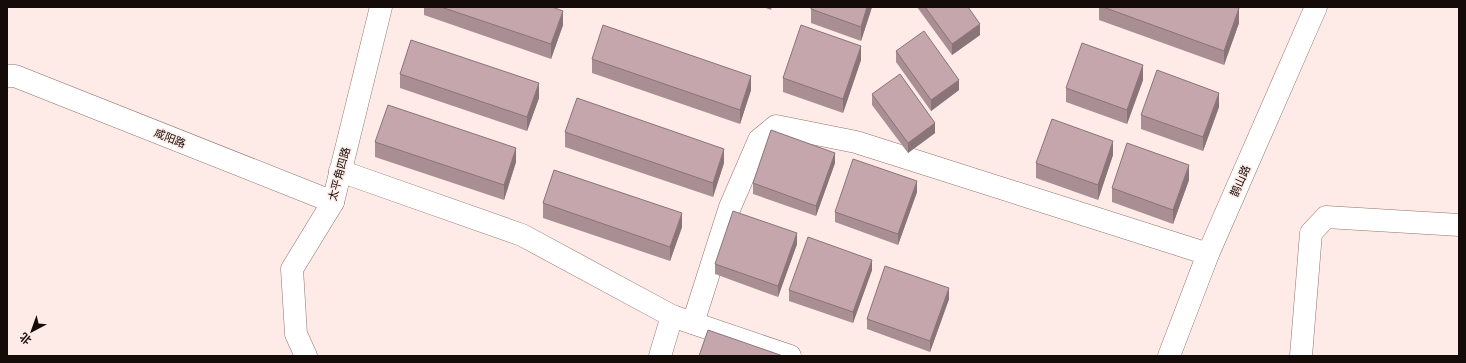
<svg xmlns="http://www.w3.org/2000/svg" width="1466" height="363" font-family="'Titillium Web','Noto Sans SC',sans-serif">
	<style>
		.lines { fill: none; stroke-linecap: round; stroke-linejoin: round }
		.street-casing { stroke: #90746d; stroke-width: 23 }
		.street { stroke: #fff; stroke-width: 22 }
		.wall { fill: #a98f94 }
		.shaded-wall { fill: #897478 }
		.building { fill: #c4a6ac; stroke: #897478 }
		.labels { text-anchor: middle; stroke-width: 3; stroke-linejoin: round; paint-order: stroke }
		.street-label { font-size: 11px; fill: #150b08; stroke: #feeae6 }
	</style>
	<rect width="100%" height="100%" fill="#feeae6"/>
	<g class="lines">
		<defs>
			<g id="street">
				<polyline points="7,76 15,76 333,202"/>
				<polyline points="340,171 522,235 672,316"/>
				<polyline points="693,323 730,207 759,140 776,126 856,142 1208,254"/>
				<polyline points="306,356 296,334 292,269 333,202 381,7"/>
				<polyline points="660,356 672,316 790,356"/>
				<polyline points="1169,356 1208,254 1316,7"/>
				<polyline points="1301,356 1311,233 1326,217 1459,225"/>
			</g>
		</defs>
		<use href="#street" class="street-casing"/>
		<use href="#street" class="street"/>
	</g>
	<g class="wall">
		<polygon points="424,7 552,7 563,25 551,59 424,15"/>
		<polygon points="763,7 772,7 771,10"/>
		<polygon points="811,7 872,7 861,41 811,23"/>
		<polygon points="917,7 968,7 980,35 952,55"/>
		<polygon points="1099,7 1235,7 1239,23 1224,65 1099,20"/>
		<polygon points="896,51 959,90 931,111 896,62"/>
		<polygon points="592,59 751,90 740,124 592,73"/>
		<polygon points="861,60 843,113 783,92 783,78"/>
		<polygon points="400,74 539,98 527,131 400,88"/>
		<polygon points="1143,80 1127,124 1066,102 1066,88"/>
		<polygon points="872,94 935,133 908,153 872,105"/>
		<polygon points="1219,107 1203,151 1141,129 1141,115"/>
		<polygon points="565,132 724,163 713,197 565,147"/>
		<polygon points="375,142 516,162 504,200 375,157"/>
		<polygon points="1113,155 1098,200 1036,178 1036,163"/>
		<polygon points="835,163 816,216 753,194 753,183"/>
		<polygon points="1189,180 1173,224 1112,202 1112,188"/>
		<polygon points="917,192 898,245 835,222 835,212"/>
		<polygon points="543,203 682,227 670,261 543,218"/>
		<polygon points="797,244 778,297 715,274 715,264"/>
		<polygon points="872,270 853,323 789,301 789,290"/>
		<polygon points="949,299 930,352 867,329 867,319"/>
	</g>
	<g class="shaded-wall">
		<polygon points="867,7 872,7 861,41 861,27"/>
		<polygon points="1239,8 1239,23 1224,65 1224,51"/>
		<polygon points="563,11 563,25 551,59 551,44"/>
		<polygon points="980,24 980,35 952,55 952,44"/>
		<polygon points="861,46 861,60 843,113 843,99"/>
		<polygon points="1143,65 1143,80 1127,124 1127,110"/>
		<polygon points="751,76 751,90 740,124 740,110"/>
		<polygon points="959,80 959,90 931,111 931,100"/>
		<polygon points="539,83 539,98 527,131 527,117"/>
		<polygon points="1219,93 1219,107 1203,151 1203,137"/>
		<polygon points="935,123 935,133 908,153 908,143"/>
		<polygon points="1113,141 1113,155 1098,200 1098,185"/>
		<polygon points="516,148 516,162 504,200 504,185"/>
		<polygon points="724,149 724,163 713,197 713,183"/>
		<polygon points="835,153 835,163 816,216 816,206"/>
		<polygon points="1189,165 1189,180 1173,224 1173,210"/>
		<polygon points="917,181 917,192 898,245 898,234"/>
		<polygon points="682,213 682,227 670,261 670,247"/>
		<polygon points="797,233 797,244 778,297 778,286"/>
		<polygon points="872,260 872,270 853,323 853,312"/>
		<polygon points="949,288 949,299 930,352 930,341"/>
	</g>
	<g class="building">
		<polygon points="441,7 552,7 563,11 551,44"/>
		<polygon points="811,7 867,7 861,27 811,9"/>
		<polygon points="925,7 968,7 980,24 952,44"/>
		<polygon points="1103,7 1235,7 1239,8 1224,51"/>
		<polygon points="603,25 751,76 740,110 592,59"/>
		<polygon points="801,25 861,46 843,99 783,78"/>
		<polygon points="924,31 959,80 931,100 896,51"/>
		<polygon points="411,40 539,83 527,117 400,74"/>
		<polygon points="1082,43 1143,65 1127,110 1066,88"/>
		<polygon points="1157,70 1219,93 1203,137 1141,115"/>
		<polygon points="900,74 935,123 908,143 872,94"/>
		<polygon points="577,98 724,149 713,183 565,132"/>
		<polygon points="388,105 516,148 504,185 375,142"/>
		<polygon points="1052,119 1113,141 1098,185 1036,163"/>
		<polygon points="771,130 835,153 816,206 753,183"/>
		<polygon points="1127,143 1189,165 1173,210 1112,188"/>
		<polygon points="853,159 917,181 898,234 835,212"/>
		<polygon points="554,170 682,213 670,247 543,203"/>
		<polygon points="733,211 797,233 778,286 715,264"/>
		<polygon points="808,237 872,260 853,312 789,290"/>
		<polygon points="885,266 949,288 930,341 867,319"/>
		<polygon points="708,330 783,356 699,356"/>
	</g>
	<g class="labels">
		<g class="street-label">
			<text transform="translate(170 138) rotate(22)" y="4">咸阳路</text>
			<text transform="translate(339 174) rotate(-75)" y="4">太平角四路</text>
			<text transform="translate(1240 181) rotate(-66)" y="4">鹊山路</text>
		</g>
	</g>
	<rect width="1466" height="363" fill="none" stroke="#150b08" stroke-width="16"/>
	<g transform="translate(32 331) rotate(221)" stroke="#feeae6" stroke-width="3" paint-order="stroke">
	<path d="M0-3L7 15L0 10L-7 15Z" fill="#150b08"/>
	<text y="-6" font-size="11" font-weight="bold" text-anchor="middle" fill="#150b08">北</text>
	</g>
</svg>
